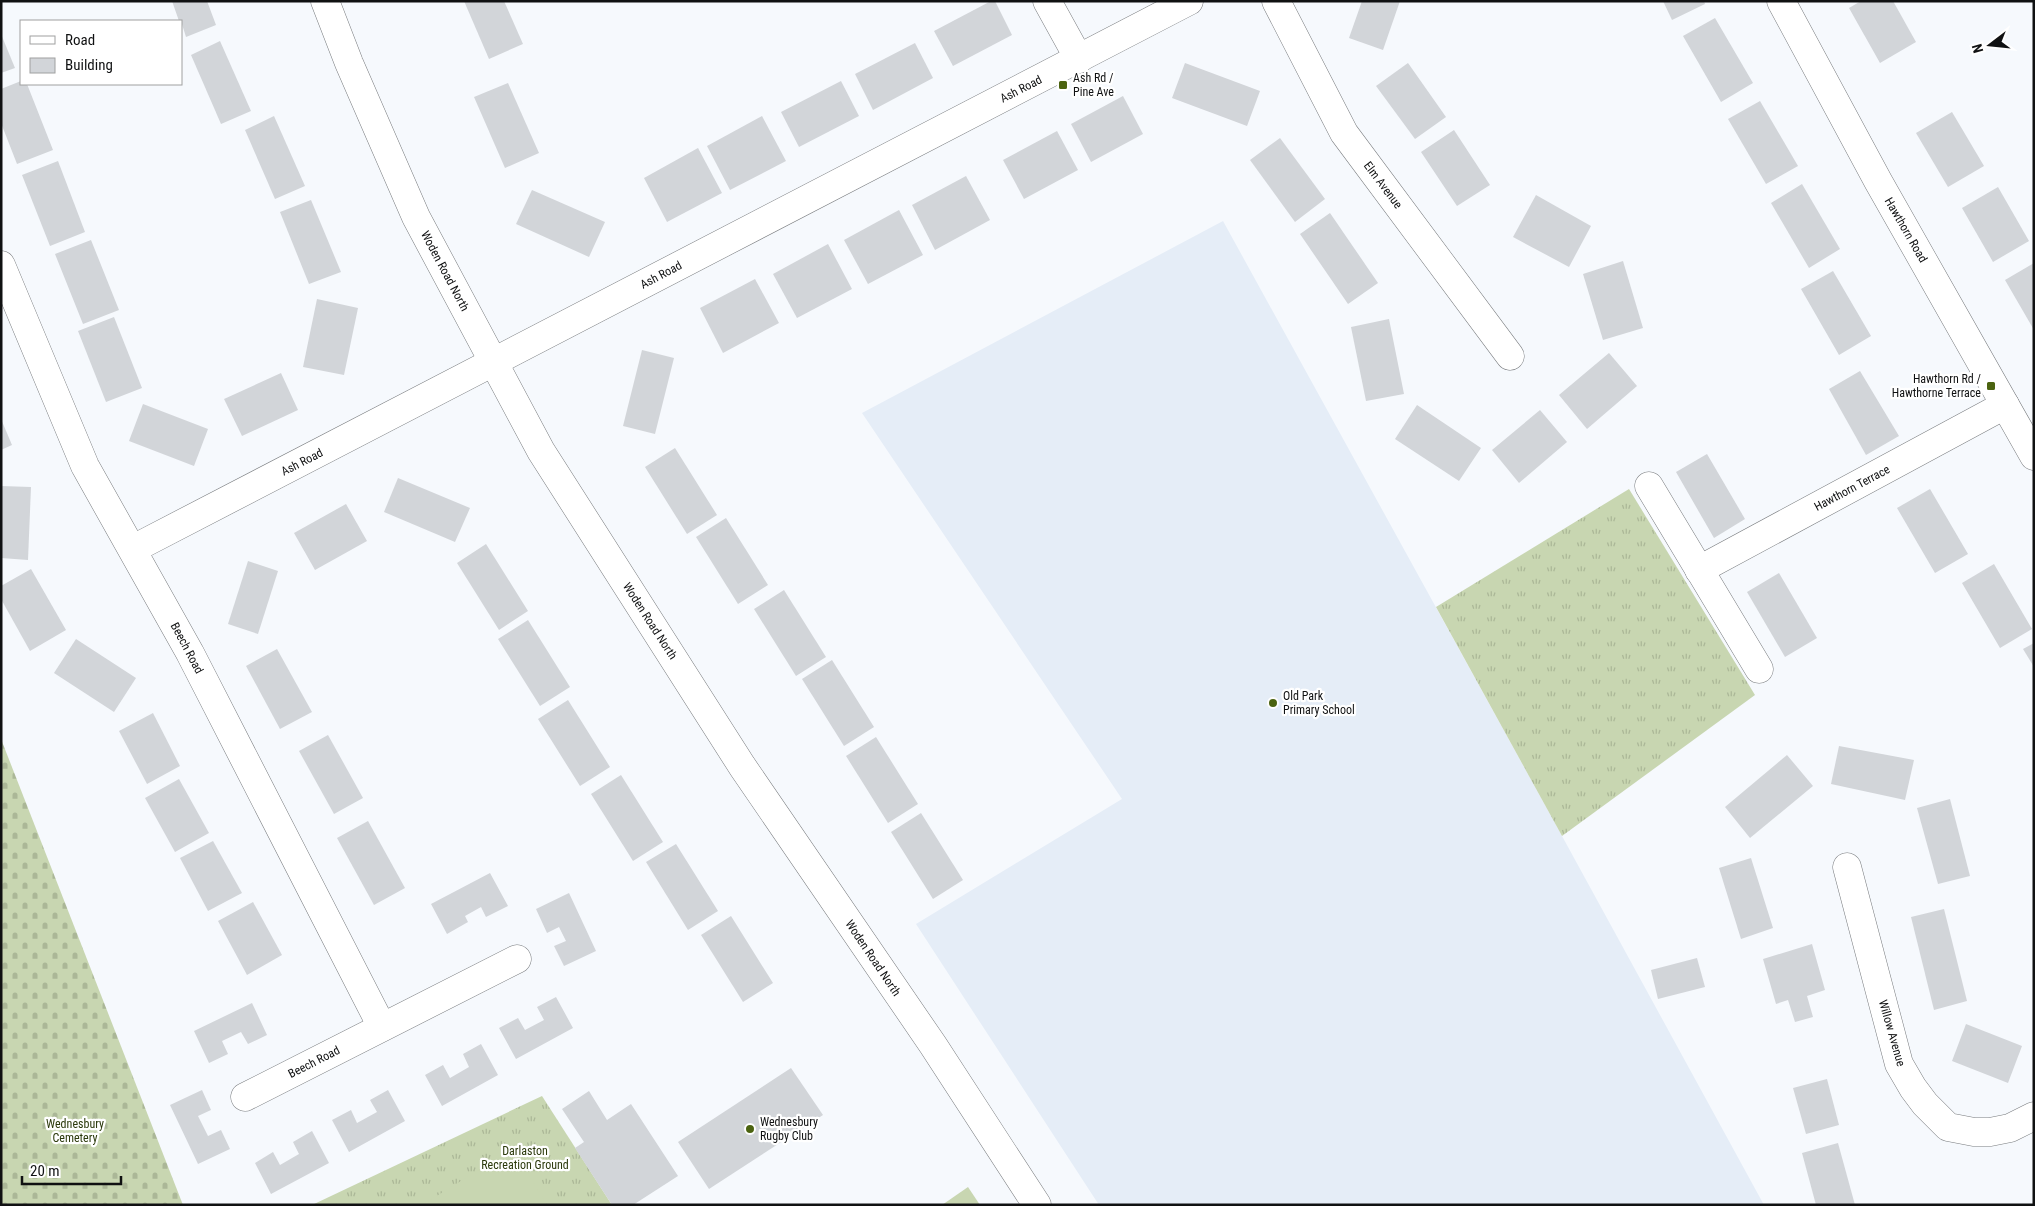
<svg xmlns="http://www.w3.org/2000/svg" width="2035" height="1206" font-family="'Roboto Condensed',sans-serif">
	<style>
		.built { fill: #e5edf7 }
		.grass { fill: url(#grass-tufts) }
		.cemetery { fill: url(#cemetery-stones) }
		.pitch { fill: #c8d6b1 }
		.building { fill: #d2d5d9 }
		.lines { fill: none; stroke-linecap: round; stroke-linejoin: round }
		.minor-casing { stroke: #797c7f; stroke-width: 29 }
		.minor { stroke: #fff; stroke-width: 28 }
		.poi-dot { fill: #4b6310; stroke: #fff; stroke-width: 2 }
		.labels { text-anchor: middle; stroke-width: 4.5; stroke-linejoin: round; paint-order: stroke }
		.poi-label { font-size: 12px; fill: #101112; stroke: #fff; text-anchor: start }
		.street-label { font-size: 12px; fill: #101112; stroke: #fff }
		.park-label { font-size: 12px; fill: #2b390b; stroke: #fff }
	</style>
	<defs>
		<pattern id="grass-tufts" width="24" height="20" patternUnits="userSpaceOnUse" patternTransform="scale(1.25)"><rect width="24" height="20" fill="#c8d6b1"/><path d="M3 7l-1-3M5 7V3M7 7l1-3M15 17l-1-3M17 17v-4M19 17l1-3" fill="none" stroke="#abb797"/></pattern>
		<pattern id="cemetery-stones" width="16" height="16" patternUnits="userSpaceOnUse" patternTransform="scale(1.25)"><rect width="16" height="16" fill="#c8d6b1"/><path d="M2 7V4a2 2 0 0 1 4 0v3zM10 15v-3a2 2 0 0 1 4 0v3z" fill="#abb797"/></pattern>
	</defs>
	<rect width="100%" height="100%" fill="#f6f9fd"/>
	<polygon class="built" points="1223,221 1562,836 1764,1205 1099,1205 916,924 1122,799 862,413"/>
	<g class="grass">
		<polygon points="1629,489 1755,695 1562,836 1436,607"/>
		<polygon points="542,1096 612,1205 312,1205"/>
	</g>
	<polygon class="cemetery" points="1,739 183,1205 1,1205"/>
	<g class="pitch">
		<polygon points="513,1149 547,1205 422,1205"/>
		<polygon points="968,1187 980,1205 942,1205"/>
	</g>
	<g class="building">
		<polygon points="172,1 207,1 216,25 186,37 181,21 179,21"/>
		<polygon points="464,1 504,1 523,44 489,59"/>
		<polygon points="991,1 995,1 1012,35 953,66 934,31"/>
		<polygon points="1362,1 1400,1 1383,50 1349,38"/>
		<polygon points="1663,1 1704,1 1705,4 1672,20"/>
		<polygon points="1861,1 1893,1 1916,42 1880,63 1849,8"/>
		<polygon points="1715,18 1753,83 1721,102 1683,36"/>
		<polygon points="1,34 15,68 1,73"/>
		<polygon points="220,41 251,111 221,124 191,55"/>
		<polygon points="915,43 933,78 873,110 855,74"/>
		<polygon points="1185,63 1260,91 1247,126 1172,98"/>
		<polygon points="1408,63 1446,117 1415,139 1376,86"/>
		<polygon points="21,81 21,84 27,84 53,150 17,164 1,123 1,89"/>
		<polygon points="841,81 859,116 799,147 781,112"/>
		<polygon points="508,83 539,153 505,168 474,97"/>
		<polygon points="1123,96 1143,134 1091,162 1071,124"/>
		<polygon points="1760,101 1798,166 1766,184 1728,119"/>
		<polygon points="1952,112 1984,166 1948,187 1916,133"/>
		<polygon points="274,116 305,186 275,199 245,130"/>
		<polygon points="762,116 786,161 730,190 707,146"/>
		<polygon points="1454,130 1490,185 1457,206 1421,152"/>
		<polygon points="1057,131 1078,170 1024,199 1003,160"/>
		<polygon points="1280,138 1325,199 1295,222 1250,160"/>
		<polygon points="698,148 722,193 667,222 644,178"/>
		<polygon points="58,161 85,232 50,246 22,175"/>
		<polygon points="966,176 990,220 935,250 912,205"/>
		<polygon points="1802,184 1840,249 1809,268 1771,203"/>
		<polygon points="1998,187 2029,241 1993,262 1962,208"/>
		<polygon points="532,190 605,222 589,257 516,224"/>
		<polygon points="1536,195 1591,226 1569,267 1513,237"/>
		<polygon points="311,200 341,272 309,284 280,212"/>
		<polygon points="899,210 923,255 868,284 844,240"/>
		<polygon points="1330,213 1378,283 1348,304 1300,234"/>
		<polygon points="91,240 119,310 83,324 55,254"/>
		<polygon points="828,244 852,289 797,318 773,274"/>
		<polygon points="1623,261 1643,328 1603,340 1583,274"/>
		<polygon points="2034,263 2034,330 2005,280"/>
		<polygon points="1833,271 1871,336 1839,355 1801,289"/>
		<polygon points="755,279 779,323 723,353 700,308"/>
		<polygon points="317,299 358,308 344,375 303,367"/>
		<polygon points="114,317 142,388 106,402 78,331"/>
		<polygon points="1389,319 1404,394 1366,401 1351,327"/>
		<polygon points="642,350 674,358 655,434 623,426"/>
		<polygon points="1609,353 1637,386 1587,429 1559,395"/>
		<polygon points="1860,371 1899,436 1866,455 1829,389"/>
		<polygon points="281,373 298,410 242,436 224,399"/>
		<polygon points="143,404 208,429 194,466 129,441"/>
		<polygon points="1417,405 1481,448 1459,481 1395,439"/>
		<polygon points="1540,410 1567,442 1519,483 1492,450"/>
		<polygon points="1,419 12,445 1,450"/>
		<polygon points="675,448 717,515 687,534 645,467"/>
		<polygon points="1707,454 1745,519 1714,538 1676,472"/>
		<polygon points="398,478 470,508 455,542 384,512"/>
		<polygon points="1,486 31,487 28,560 1,558"/>
		<polygon points="1930,489 1968,554 1935,573 1897,508"/>
		<polygon points="346,504 367,541 315,570 294,533"/>
		<polygon points="726,518 768,585 738,604 696,537"/>
		<polygon points="486,544 528,611 499,630 457,563"/>
		<polygon points="248,561 278,571 258,634 228,624"/>
		<polygon points="1994,564 2032,629 2000,648 1962,583"/>
		<polygon points="31,569 66,630 30,651 1,599 1,586"/>
		<polygon points="1779,573 1817,638 1785,657 1747,592"/>
		<polygon points="784,590 826,657 796,676 754,609"/>
		<polygon points="528,620 570,687 540,706 498,639"/>
		<polygon points="76,639 136,678 114,712 54,673"/>
		<polygon points="2034,643 2034,667 2023,649"/>
		<polygon points="277,649 312,712 280,729 246,666"/>
		<polygon points="832,660 874,727 844,746 802,679"/>
		<polygon points="568,700 610,767 580,786 538,719"/>
		<polygon points="153,713 180,766 147,784 119,731"/>
		<polygon points="328,735 363,798 334,814 299,751"/>
		<polygon points="876,737 918,804 888,823 846,756"/>
		<polygon points="1839,746 1914,760 1905,800 1831,784"/>
		<polygon points="1787,755 1813,786 1750,838 1725,807"/>
		<polygon points="621,775 663,842 633,861 591,794"/>
		<polygon points="179,779 209,833 175,852 145,798"/>
		<polygon points="1950,799 1970,876 1938,884 1917,808"/>
		<polygon points="921,813 963,880 933,899 891,832"/>
		<polygon points="368,821 405,888 374,905 337,838"/>
		<polygon points="213,841 242,893 208,911 180,858"/>
		<polygon points="676,844 718,911 688,930 646,862"/>
		<polygon points="1751,858 1773,928 1741,939 1719,868"/>
		<polygon points="490,873 508,906 486,917 481,907 465,916 468,922 447,934 431,904"/>
		<polygon points="569,893 596,951 564,966 554,946 566,941 559,927 547,933 536,909"/>
		<polygon points="253,902 282,955 247,975 218,921"/>
		<polygon points="1944,909 1967,1001 1934,1010 1911,917"/>
		<polygon points="731,916 773,983 743,1002 701,935"/>
		<polygon points="1812,944 1825,990 1807,996 1813,1017 1795,1022 1788,1000 1776,1004 1763,959"/>
		<polygon points="1697,958 1705,987 1658,999 1651,970"/>
		<polygon points="556,997 573,1028 516,1059 499,1028 518,1018 525,1030 544,1020 537,1007"/>
		<polygon points="252,1003 267,1035 248,1044 241,1032 222,1041 228,1054 209,1063 194,1031"/>
		<polygon points="1966,1024 2022,1046 2008,1083 1952,1061"/>
		<polygon points="481,1044 498,1075 442,1106 425,1075 443,1065 450,1078 469,1067 463,1054"/>
		<polygon points="791,1068 823,1115 709,1189 678,1142"/>
		<polygon points="1827,1079 1839,1125 1806,1134 1793,1088"/>
		<polygon points="202,1090 211,1110 198,1116 208,1136 221,1130 230,1149 198,1164 170,1105"/>
		<polygon points="388,1090 405,1121 349,1152 332,1120 351,1110 357,1123 377,1112 370,1100"/>
		<polygon points="589,1091 607,1120 631,1104 678,1176 633,1205 612,1205 575,1148 584,1142 562,1109"/>
		<polygon points="312,1131 329,1163 271,1194 255,1163 273,1152 280,1165 299,1154 293,1142"/>
		<polygon points="1838,1143 1855,1205 1816,1205 1802,1153"/>
	</g>
	<g class="lines">
		<defs>
			<g id="minor">
				<polyline points="325,1 349,63 416,217 541,451 742,766 933,1045 1037,1205"/>
				<polyline points="1047,1 1079,59"/>
				<polyline points="1276,1 1344,133 1510,356"/>
				<polyline points="1781,1 1878,181 2034,456"/>
				<polyline points="1,265 85,466 190,653 382,1027"/>
				<polyline points="1649,486 1759,669"/>
				<polyline points="133,549 1189,1"/>
				<polyline points="1699,570 2005,405"/>
				<polyline points="1847,867 1899,1064 1913,1088 1925,1104 1948,1127 1974,1132 1990,1132 2010,1128 2034,1116"/>
				<polyline points="245,1097 517,959"/>
			</g>
		</defs>
		<use href="#minor" class="minor-casing"/>
		<use href="#minor" class="minor"/>
	</g>
	<g class="poi-dot">
		<rect x="1058" y="80" width="10" height="10" rx="2.5"/>
		<rect x="1986" y="381" width="10" height="10" rx="2.5"/>
		<circle cx="1273" cy="703" r="5"/>
		<circle cx="750" cy="1129" r="5"/>
	</g>
	<g class="labels">
		<g class="poi-label">
			<text x="1073" y="82">Ash Rd /<tspan x="1073" dy="14">Pine Ave</tspan></text>
			<text x="1981" y="383" text-anchor="end">Hawthorn Rd /<tspan x="1981" dy="14">Hawthorne Terrace</tspan></text>
			<text x="1283" y="700">Old Park<tspan x="1283" dy="14">Primary School</tspan></text>
			<text x="760" y="1126">Wednesbury<tspan x="760" dy="14">Rugby Club</tspan></text>
		</g>
		<g class="street-label">
			<text transform="translate(1021 89) rotate(-27)" y="4">Ash Road</text>
			<text transform="translate(1383 185) rotate(53)" y="4">Elm Avenue</text>
			<text transform="translate(1906 230) rotate(60)" y="4">Hawthorn Road</text>
			<text transform="translate(445 271) rotate(62)" y="4">Woden Road North</text>
			<text transform="translate(661 275) rotate(-28)" y="4">Ash Road</text>
			<text transform="translate(302 462) rotate(-27)" y="4">Ash Road</text>
			<text transform="translate(1852 488) rotate(-28)" y="4">Hawthorn Terrace</text>
			<text transform="translate(650 621) rotate(57)" y="4">Woden Road North</text>
			<text transform="translate(187 648) rotate(62)" y="4">Beech Road</text>
			<text transform="translate(873 958) rotate(56)" y="4">Woden Road North</text>
			<text transform="translate(1892 1033) rotate(74)" y="4">Willow Avenue</text>
			<text transform="translate(314 1062) rotate(-27)" y="4">Beech Road</text>
		</g>
		<g class="park-label">
			<text x="75" y="1128">Wednesbury<tspan x="75" dy="14">Cemetery</tspan></text>
			<text x="525" y="1155">Darlaston<tspan x="525" dy="14">Recreation Ground</tspan></text>
		</g>
	</g>
	<rect width="2035" height="1206" fill="none" stroke="#101112" stroke-width="5"/>
	<rect x="20" y="20" width="162" height="65" fill="#ffffff" stroke="#9fa0a0"/>
	<rect x="30" y="36" width="25" height="8" fill="#ffffff" stroke="#9fa0a0"/>
	<text x="65" y="45" font-size="15" fill="#101112">Road</text>
	<rect x="30" y="58" width="25" height="15" fill="#d2d5d9" stroke="#9fa0a0"/>
	<text x="65" y="70" font-size="15" fill="#101112">Building</text>
	<g transform="translate(1990 45) rotate(254)" stroke="#ffffff" stroke-width="4" paint-order="stroke">
	<path d="M0-4L9 19L0 12L-9 19Z" fill="#101112"/>
	<text y="-8" font-size="14" font-weight="bold" text-anchor="middle" fill="#101112">N</text>
	</g>
	<path d="M22 1176v8h99v-8" fill="none" stroke="#101112" stroke-width="2.5"/>
	<text x="30" y="1176" font-size="15" fill="#101112" stroke="#ffffff" stroke-width="4" paint-order="stroke">20 m</text>
</svg>
